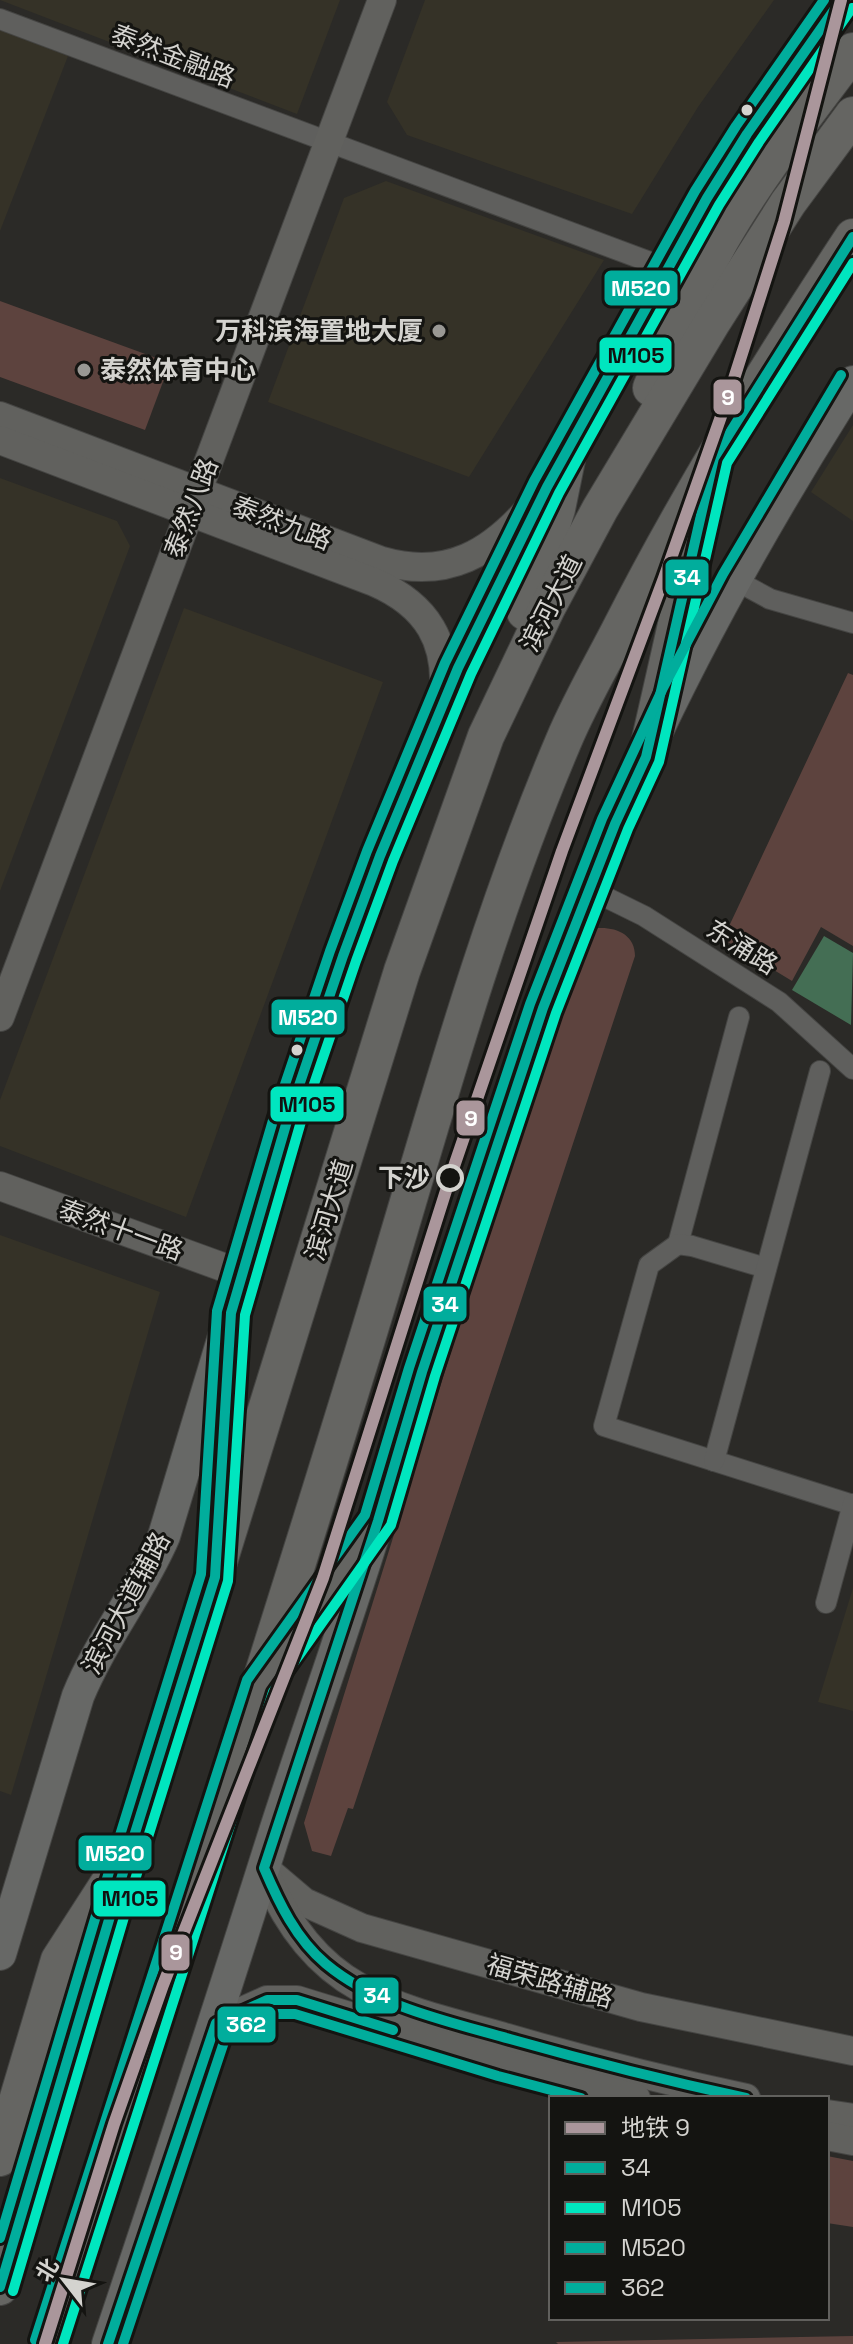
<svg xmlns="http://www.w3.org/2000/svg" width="853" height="2344" font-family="'Space Grotesk','Noto Sans SC',sans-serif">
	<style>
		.built { fill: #353227 }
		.green { fill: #5d433e }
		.water { fill: #446e54 }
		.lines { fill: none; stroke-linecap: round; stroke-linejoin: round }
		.street-casing { stroke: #454543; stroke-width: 22 }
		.secondary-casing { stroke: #454543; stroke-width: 30 }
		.primary-casing { stroke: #454543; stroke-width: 34 }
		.highway-casing { stroke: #454543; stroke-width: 38 }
		.street { stroke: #5f5f5d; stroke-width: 20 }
		.secondary { stroke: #61615e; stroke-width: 28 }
		.primary { stroke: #676866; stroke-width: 32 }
		.highway { stroke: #656562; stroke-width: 36 }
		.bus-1-casing { stroke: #141411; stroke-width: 16 }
		.bus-2-casing { stroke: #141411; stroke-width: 16 }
		.bus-3-casing { stroke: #141411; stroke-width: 16 }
		.bus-4-casing { stroke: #141411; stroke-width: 16 }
		.bus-1 { stroke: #01ad9c; stroke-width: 10 }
		.bus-2 { stroke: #00e6bf; stroke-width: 10 }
		.bus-3 { stroke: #01ad9c; stroke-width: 10 }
		.bus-4 { stroke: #01ad9c; stroke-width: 10 }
		.metro-1-casing { stroke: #141411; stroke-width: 18 }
		.metro-1 { stroke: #aa969b; stroke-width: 12 }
		.bus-dot { fill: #d4d3cf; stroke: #141411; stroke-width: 3 }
		.poi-dot { fill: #999894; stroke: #141411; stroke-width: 3 }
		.stop-dot { fill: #141411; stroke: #d4d3cf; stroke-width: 4 }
		.labels { text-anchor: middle; stroke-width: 6; stroke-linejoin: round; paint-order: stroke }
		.street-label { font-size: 26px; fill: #d4d3cf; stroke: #141411 }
		.poi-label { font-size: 26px; font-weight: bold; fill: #d4d3cf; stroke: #141411; text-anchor: end }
		.stop-label { font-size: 26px; font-weight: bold; fill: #d4d3cf; stroke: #141411; text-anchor: end }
		.line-badge { stroke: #141411; stroke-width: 3 }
		.badge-label { font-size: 22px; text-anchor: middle; font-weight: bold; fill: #fff }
		.pale-badge-label { font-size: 22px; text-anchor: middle; font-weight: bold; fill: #111 }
	</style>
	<rect width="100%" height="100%" fill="#2b2a27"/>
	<g class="built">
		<polygon points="0,0 340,0 297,114"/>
		<polygon points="425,0 774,0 698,107 632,214 407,135 387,102"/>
		<polygon points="0,30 68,56 0,231"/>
		<polygon points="386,181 604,260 469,477 268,402 344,198"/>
		<polygon points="853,425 853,521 811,492"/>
		<polygon points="0,478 117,521 130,546 0,891"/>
		<polygon points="184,608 383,682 186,1217 0,1146 0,1100"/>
		<polygon points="0,1235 160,1292 11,1795 0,1791"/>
		<polygon points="853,1588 853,1711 818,1702"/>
	</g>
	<g class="green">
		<polygon points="0,301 170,363 145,430 0,377"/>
		<polygon points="848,673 853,675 853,946 821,927 792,981 723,939"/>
		<path d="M 598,928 C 617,927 635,935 635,956 L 353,1809 L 348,1808 L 331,1856 L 312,1851 L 304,1823 L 499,1198 L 585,945 L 593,930 Z"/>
		<polygon points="827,2156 853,2161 853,2227 827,2223"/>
		<polygon points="853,2336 853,2344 558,2344 556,2342"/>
	</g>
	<polygon class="water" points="824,936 853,953 851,1025 792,990"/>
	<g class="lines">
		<defs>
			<g id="street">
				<polyline points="0,19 666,268"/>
				<polyline points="735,580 770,599 853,623"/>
				<polyline points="589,889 644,916 779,1002 853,1069"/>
				<polyline points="678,1244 739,1017"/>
				<polyline points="766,1268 692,1246 678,1244 649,1265 604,1426 853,1505"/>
				<polyline points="714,1461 820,1071"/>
				<polyline points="826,1603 853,1504"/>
			</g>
			<g id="secondary">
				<path d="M 0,416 L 382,561 C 447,580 492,553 534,503"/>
				<path d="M 0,440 L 374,582 C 427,605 450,642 443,701"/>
				<polyline points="0,1017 382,0"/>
				<polyline points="0,1186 242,1274"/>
				<polyline points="264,1868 304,1902 362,1928 641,2007 853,2051"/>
				<path d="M 267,1876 C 286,1922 314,1962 359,1987 C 401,2011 451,2022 497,2035 C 579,2059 662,2080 746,2098"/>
				<polyline points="216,2023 267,2000 297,2000 502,2063 636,2098"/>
				<polyline points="827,2114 853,2118"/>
				<polyline points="827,2136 853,2141"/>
			</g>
			<g id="primary">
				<path d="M 0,1954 L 78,1696 C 101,1640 140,1592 164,1536 L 314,1037 L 380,856 L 458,668 L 547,487 L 666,268 L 747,134 L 841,0"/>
				<path d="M 108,2344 C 164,2177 219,2009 272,1841 C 306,1734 345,1628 378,1520 C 451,1288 519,1054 613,829 C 679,673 762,525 853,382"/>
			</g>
			<g id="highway">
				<path d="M 651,388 C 673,337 695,286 722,238 C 760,172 808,112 853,51"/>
				<polyline points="525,612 557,509 570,445"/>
				<polyline points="646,757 705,497"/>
				<polyline points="218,1523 231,1313"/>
				<polyline points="280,1658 378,1521"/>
				<polyline points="0,2158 59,1960 108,1884"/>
				<polyline points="0,2287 130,1849 402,971 486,736 547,608 600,509 713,321 788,203 853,115"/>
				<path d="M 48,2344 C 152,2023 256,1701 355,1378 C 422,1164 476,947 564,740 C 580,702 601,666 620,629 C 689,493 769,364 853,237"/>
			</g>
		</defs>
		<use href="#street" class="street-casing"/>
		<use href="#secondary" class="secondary-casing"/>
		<use href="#primary" class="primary-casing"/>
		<use href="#highway" class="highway-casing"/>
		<use href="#street" class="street"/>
		<use href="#secondary" class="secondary"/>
		<use href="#primary" class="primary"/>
		<use href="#highway" class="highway"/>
		<defs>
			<g id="bus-1">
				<path d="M 746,2098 C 667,2081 588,2061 510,2039 C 447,2021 378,2007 326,1964 C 296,1939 279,1903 264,1868 L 378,1521 L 422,1372 L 543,1008 L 615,824 L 646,757 L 714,458 L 853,237"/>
				<polyline points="0,2287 130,1849 215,1577 231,1313 287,1121 343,956 380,856 458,668 547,487 707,198 747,134 841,0"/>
				<polyline points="108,2344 216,2023 267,2000 297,2000 393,2030"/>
			</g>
			<g id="bus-2">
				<polyline points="13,2291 143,1853 228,1581 245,1315 300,1125 356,961 393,861 471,674 559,493 719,205 759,142 852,8"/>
				<polyline points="63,2344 273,1692 391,1525 435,1376 556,1013 628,829 659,762 727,463 853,263"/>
			</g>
			<g id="bus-3">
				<polyline points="0,2238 117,1845 201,1574 217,1311 274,1117 330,951 367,851 445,663 534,481 695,191 736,126 824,0"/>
				<polyline points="35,2340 247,1680 365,1515 409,1368 530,1004 602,819 663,688 723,574 841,375"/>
			</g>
			<polyline id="bus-4" points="123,2344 227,2033 270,2014 295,2014 498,2076 581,2098"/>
		</defs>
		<use href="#bus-1" class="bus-1-casing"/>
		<use href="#bus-2" class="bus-2-casing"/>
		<use href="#bus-3" class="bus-3-casing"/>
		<use href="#bus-4" class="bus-4-casing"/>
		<use href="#bus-1" class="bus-1"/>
		<use href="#bus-2" class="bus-2"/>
		<use href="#bus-3" class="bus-3"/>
		<use href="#bus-4" class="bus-4"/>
		<defs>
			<polyline id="metro-1" points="45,2344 114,2124 163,1985 323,1578 450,1178 562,851 664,578 731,388 784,222 841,0"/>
		</defs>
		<use href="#metro-1" class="metro-1-casing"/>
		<use href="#metro-1" class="metro-1"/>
	</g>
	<g class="bus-dot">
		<circle cx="747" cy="110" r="7"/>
		<circle cx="297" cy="1050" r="7"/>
	</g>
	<g class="poi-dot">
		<circle cx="439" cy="331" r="8"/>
		<circle cx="84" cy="370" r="8"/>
	</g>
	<circle class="stop-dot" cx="450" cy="1178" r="12"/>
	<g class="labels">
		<g class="street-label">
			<text transform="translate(173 56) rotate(21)" y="9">泰然金融路</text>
			<text transform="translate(191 508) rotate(-69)" y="9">泰然八路</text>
			<text transform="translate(282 523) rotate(21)" y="9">泰然九路</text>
			<text transform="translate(551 603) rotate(-63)" y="9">滨河大道</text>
			<text transform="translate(742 947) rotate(32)" y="9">东涌路</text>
			<text transform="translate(329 1210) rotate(-73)" y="9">滨河大道</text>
			<text transform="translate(121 1230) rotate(20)" y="9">泰然十一路</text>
			<text transform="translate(126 1603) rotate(-62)" y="9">滨河大道辅路</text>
			<text transform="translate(550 1981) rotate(16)" y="9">福荣路辅路</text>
		</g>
		<g class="poi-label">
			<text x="423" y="340">万科滨海置地大厦</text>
			<text x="100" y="379" text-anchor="start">泰然体育中心</text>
		</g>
		<g class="stop-label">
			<text x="430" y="1187">下沙</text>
		</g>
	</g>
	<g class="line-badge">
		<rect x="603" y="269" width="76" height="38" rx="8" fill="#01ad9c"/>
		<rect x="598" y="336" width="75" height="38" rx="8" fill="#00e6bf"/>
		<rect x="712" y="378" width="31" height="38" rx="8" fill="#aa969b"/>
		<rect x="664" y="558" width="46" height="39" rx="8" fill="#01ad9c"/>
		<rect x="270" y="998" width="76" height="38" rx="8" fill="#01ad9c"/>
		<rect x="269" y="1085" width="76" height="38" rx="8" fill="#00e6bf"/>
		<rect x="455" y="1099" width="31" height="38" rx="8" fill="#aa969b"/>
		<rect x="422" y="1285" width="46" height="38" rx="8" fill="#01ad9c"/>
		<rect x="77" y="1834" width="76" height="38" rx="8" fill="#01ad9c"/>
		<rect x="92" y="1879" width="75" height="39" rx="8" fill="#00e6bf"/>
		<rect x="160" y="1933" width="31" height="39" rx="8" fill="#aa969b"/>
		<rect x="354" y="1976" width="46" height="39" rx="8" fill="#01ad9c"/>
		<rect x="216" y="2005" width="61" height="39" rx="8" fill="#01ad9c"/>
	</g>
	<g class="badge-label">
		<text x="641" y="296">M520</text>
		<text x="728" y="405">9</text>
		<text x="687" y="585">34</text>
		<text x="308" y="1025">M520</text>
		<text x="471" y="1126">9</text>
		<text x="445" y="1312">34</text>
		<text x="115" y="1861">M520</text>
		<text x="176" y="1960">9</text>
		<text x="377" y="2003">34</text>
		<text x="246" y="2032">362</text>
	</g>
	<g class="pale-badge-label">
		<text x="636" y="363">M105</text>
		<text x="307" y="1112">M105</text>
		<text x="130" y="1906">M105</text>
	</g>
	<rect x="549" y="2096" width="280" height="224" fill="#141411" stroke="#61605d" stroke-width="2"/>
	<rect x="565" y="2122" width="40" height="12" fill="#aa969b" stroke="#61605d" stroke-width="2"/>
	<text x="621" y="2136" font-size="24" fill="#d4d3cf">地铁 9</text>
	<rect x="565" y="2162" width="40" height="12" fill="#01ad9c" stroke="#61605d" stroke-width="2"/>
	<text x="621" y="2176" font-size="24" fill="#d4d3cf">34</text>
	<rect x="565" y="2202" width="40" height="12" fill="#00e6bf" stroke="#61605d" stroke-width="2"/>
	<text x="621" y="2216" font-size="24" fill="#d4d3cf">M105</text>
	<rect x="565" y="2242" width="40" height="12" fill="#01ad9c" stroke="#61605d" stroke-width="2"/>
	<text x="621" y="2256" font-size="24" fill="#d4d3cf">M520</text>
	<rect x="565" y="2282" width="40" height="12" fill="#01ad9c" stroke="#61605d" stroke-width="2"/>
	<text x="621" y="2296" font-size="24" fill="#d4d3cf">362</text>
	<g transform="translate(64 2280) rotate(301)" stroke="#141411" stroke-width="6" paint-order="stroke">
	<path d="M0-6L14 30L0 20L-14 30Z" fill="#d4d3cf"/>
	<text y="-12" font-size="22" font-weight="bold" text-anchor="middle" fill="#d4d3cf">北</text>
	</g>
</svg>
